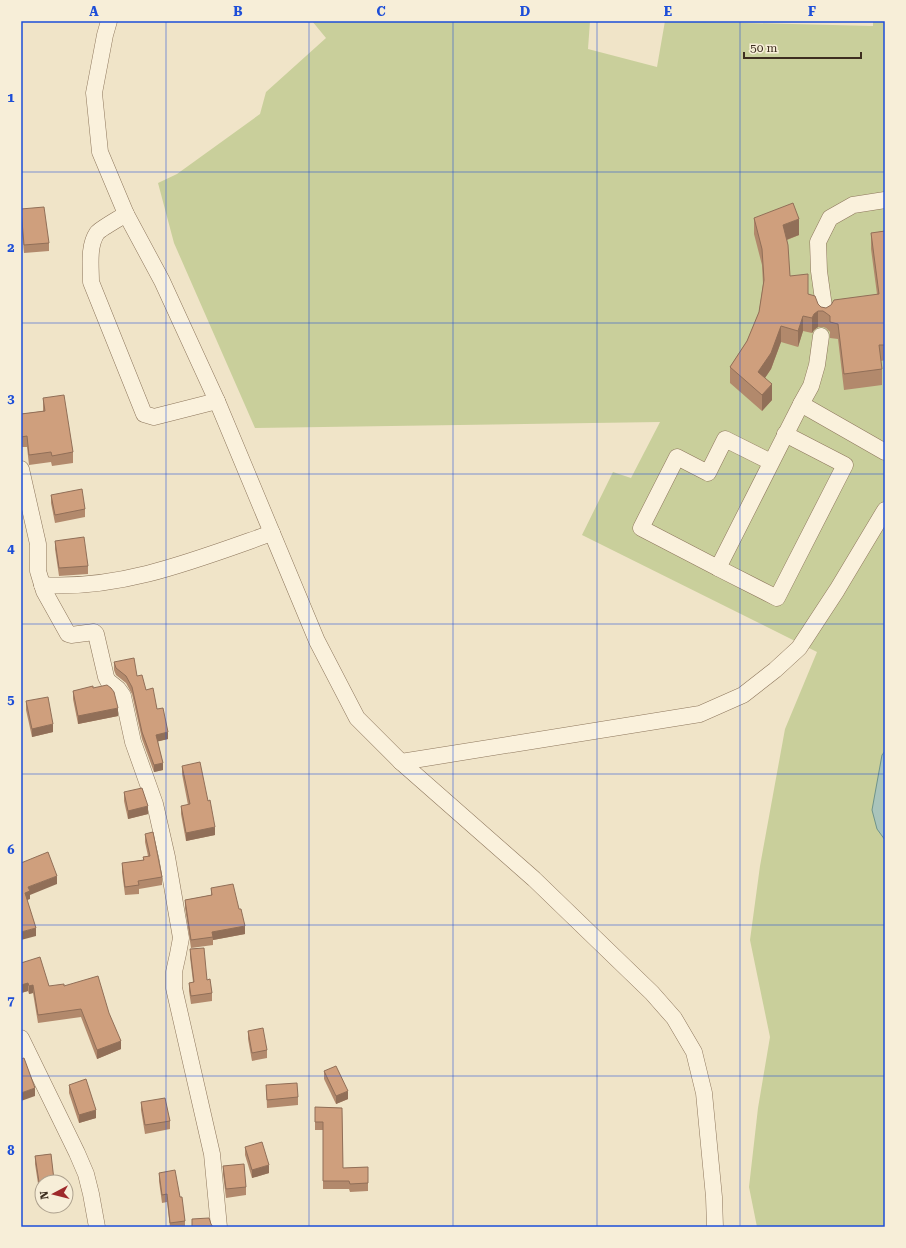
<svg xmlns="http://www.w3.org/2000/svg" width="906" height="1248" font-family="'Roboto Serif',serif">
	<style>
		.green { fill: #c9cf9b }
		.water { fill: #a9c4bc; stroke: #6f938a }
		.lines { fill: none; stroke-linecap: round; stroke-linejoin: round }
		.minor-casing { stroke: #8d765c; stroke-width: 17 }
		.minor { stroke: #faf1dc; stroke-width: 16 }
		.wall { fill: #b2896c }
		.shaded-wall { fill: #916f58 }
		.building { fill: #cf9f7d; stroke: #916f58 }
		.grid { fill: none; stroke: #1d4ed8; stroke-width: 1; stroke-opacity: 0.55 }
		.neatline { fill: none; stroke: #1d4ed8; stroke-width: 1.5 }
		.grid-label { font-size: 13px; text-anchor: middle; font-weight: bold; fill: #1d4ed8 }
	</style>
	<rect width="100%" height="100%" fill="#f0e4c8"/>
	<polygon class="green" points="312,21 590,21 588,49 657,67 665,21 873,26 873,21 885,21 885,1227 757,1227 749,1187 758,1108 770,1037 750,940 760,866 785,729 817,652 582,535 613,472 631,478 660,422 255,428 174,243 158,183 177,174 260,114 266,92 326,38"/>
	<polygon class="water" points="885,751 885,840 877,829 872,810 882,755"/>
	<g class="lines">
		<defs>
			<g id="minor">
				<polyline points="109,21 105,35 94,93 100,152 126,214 162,281 217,401 317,641 357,718 401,762 700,714 743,695 775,670 799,648 837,590 885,510"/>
				<path d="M 126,214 C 120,218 100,229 97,233 C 88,246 91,267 91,282 L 144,414 L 154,417 L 217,401"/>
				<polyline points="825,314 819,271 818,242 830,218 853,205 885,200"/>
				<polyline points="821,336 817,365 811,386 801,404 885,452"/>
				<polyline points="771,462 725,439 708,473 677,457 641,528 718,568 801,404"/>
				<polyline points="21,469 38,544 38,571 44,591 68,634 71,635 94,632 96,634 106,677 108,681 118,689 123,696 133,742 155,804 167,857 181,938 178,954 174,972 174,988 212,1154 219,1227"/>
				<polyline points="718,568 777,598 845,465 785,434"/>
				<path d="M 42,585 C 122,590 198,559 272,533"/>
				<polyline points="401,762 534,879 652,993 674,1018 694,1052 704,1093 714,1197 715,1227"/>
				<polyline points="21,1038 77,1153 86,1174 91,1194 97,1227"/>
			</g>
		</defs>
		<use href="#minor" class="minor-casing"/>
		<use href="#minor" class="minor"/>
	</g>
	<g class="wall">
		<polygon points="21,209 49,243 49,251 24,253 21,222"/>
		<polygon points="754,218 799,235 787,240 790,276 821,307 826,308 877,294 871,249 871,233 885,231 885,360 881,361 882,369 882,385 844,390 838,339 830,338 830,332 826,328 823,327 818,327 814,330 812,333 803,331 798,347 781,342 771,369 765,378 772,400 762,411 730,383 730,367 747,341 759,312 763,284 762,265 754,234"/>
		<polygon points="43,398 73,452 73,463 52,466 51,462 29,465 27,447 21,447 21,414 43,411"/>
		<polygon points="51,495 85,509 85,517 55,523 51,503"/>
		<polygon points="55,541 88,566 88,574 59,576 55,549"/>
		<polygon points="114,662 137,676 157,709 168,739 158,741 163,770 154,772 142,739 132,694 126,683 116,675 114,670"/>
		<polygon points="93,688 118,716 78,724 73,699 73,691"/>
		<polygon points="26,701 53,732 32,737 26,710"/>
		<polygon points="182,766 208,801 215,835 186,841 181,814 181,806 188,805 182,774"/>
		<polygon points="124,792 148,814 128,819 124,801"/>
		<polygon points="145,834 162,877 162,885 139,889 139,894 125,895 122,872 122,863 143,860 143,857 148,856 145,842"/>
		<polygon points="211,888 239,909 245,934 213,940 213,945 191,948 185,908 185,900 211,895"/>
		<polygon points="190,949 207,980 212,993 212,1001 191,1004 189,991 189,983 193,982 190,957"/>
		<polygon points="21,963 49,986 64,986 121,1049 97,1059 81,1017 38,1023 33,993 29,994 28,991 21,993"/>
		<polygon points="248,1031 267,1050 267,1058 252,1061 248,1039"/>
		<polygon points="324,1071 348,1099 336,1104 324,1079"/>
		<polygon points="69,1085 96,1118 79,1123 69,1093"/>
		<polygon points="266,1085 298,1097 298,1105 267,1108"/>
		<polygon points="141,1102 170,1121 170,1129 145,1134 141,1110"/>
		<polygon points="315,1107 342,1108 343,1168 368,1167 368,1191 350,1192 349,1189 323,1189 323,1130 315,1130"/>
		<polygon points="245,1147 269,1173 252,1178 245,1155"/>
		<polygon points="51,1154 54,1182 42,1182 42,1190 39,1190 35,1164 35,1156"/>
		<polygon points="223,1166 246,1187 246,1195 226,1198 223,1174"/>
		<polygon points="159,1173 180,1197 185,1221 185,1227 170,1227 167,1202 162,1203 159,1181"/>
	</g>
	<g class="shaded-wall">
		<polygon points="799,219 799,235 783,241 783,225"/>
		<polygon points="818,311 818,327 814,330 812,333 812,318 814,314"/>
		<polygon points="803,316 803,331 798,347 798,331"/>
		<polygon points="781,326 781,342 771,369 758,388 758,372"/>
		<polygon points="772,384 772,400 762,411 762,395"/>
		<polygon points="118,708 118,716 78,724 78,716"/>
		<polygon points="53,724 53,732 32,737 32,729"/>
		<polygon points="168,732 168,739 156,742 156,735"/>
		<polygon points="163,763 163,770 154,772 154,765"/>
		<polygon points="148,806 148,814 128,819 128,811"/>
		<polygon points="215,827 215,835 186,841 186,833"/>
		<polygon points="57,876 57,884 30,895 30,899 25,901 25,893 28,887"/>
		<polygon points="245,926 245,934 213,940 212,932"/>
		<polygon points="36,928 36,936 21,940 21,932"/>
		<polygon points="28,983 28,991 21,993 21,985"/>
		<polygon points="33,985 33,993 29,994 29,986"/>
		<polygon points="121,1041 121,1049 97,1059 97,1050"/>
		<polygon points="35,1088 35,1096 21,1101 21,1093"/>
		<polygon points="348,1091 348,1099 336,1104 336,1096"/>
		<polygon points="96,1110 96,1118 79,1123 79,1115"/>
		<polygon points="269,1165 269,1173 252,1178 252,1170"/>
	</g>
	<g class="building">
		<polygon points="793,203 799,219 783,225 788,245 790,276 808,274 808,294 815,296 818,304 821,307 826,308 831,305 834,300 879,294 871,233 885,231 885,345 879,345 882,369 844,374 838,324 830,322 830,316 826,313 823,311 818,311 814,314 812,318 803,316 798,331 781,326 771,353 758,372 772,384 762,395 730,367 747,341 759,312 764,280 762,249 754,218"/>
		<polygon points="44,207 49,243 24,245 21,209"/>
		<polygon points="64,395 73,452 52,456 51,452 29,455 27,436 21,437 21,414 45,411 43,398"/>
		<polygon points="82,489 85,509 55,515 51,495"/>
		<polygon points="84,537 88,566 59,568 55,541"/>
		<polygon points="134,658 137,676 142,675 146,690 153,688 157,709 163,708 168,732 156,735 163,763 154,765 142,732 132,687 126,676 116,668 114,662"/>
		<polygon points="107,685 111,688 114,692 118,708 78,716 73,691 93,686 93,688"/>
		<polygon points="48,697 53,724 32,729 26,701"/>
		<polygon points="200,762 208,801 210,800 215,827 186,833 181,806 190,804 182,766"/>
		<polygon points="142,788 148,806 128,811 124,792"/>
		<polygon points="153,832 162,877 138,881 139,885 125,887 122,863 144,860 143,857 150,856 145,834"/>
		<polygon points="48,852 57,876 28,887 30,891 25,893 36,928 21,932 21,863"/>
		<polygon points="233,884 239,909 241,909 245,926 212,932 213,937 191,940 185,900 212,895 211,888"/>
		<polygon points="204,948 207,980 210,979 212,993 191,996 189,983 194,982 190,949"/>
		<polygon points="40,957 49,986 64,984 64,986 98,976 109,1013 121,1041 97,1050 81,1009 38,1015 33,985 29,986 28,983 21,985 21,963"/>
		<polygon points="263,1028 267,1050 252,1053 248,1031"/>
		<polygon points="24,1058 35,1088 21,1093 21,1059"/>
		<polygon points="336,1066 348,1091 336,1096 324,1071"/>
		<polygon points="86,1079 96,1110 79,1115 69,1085"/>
		<polygon points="297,1083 298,1097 267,1100 266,1085"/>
		<polygon points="165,1098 170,1121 145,1125 141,1102"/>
		<polygon points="315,1107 342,1108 343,1168 368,1167 368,1183 350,1184 349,1181 323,1181 323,1122 315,1122"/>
		<polygon points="262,1142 269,1165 252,1170 245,1147"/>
		<polygon points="51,1154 54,1180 39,1182 35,1156"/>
		<polygon points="244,1164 246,1187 226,1189 223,1166"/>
		<polygon points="175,1170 180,1197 182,1197 185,1221 170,1223 167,1194 162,1195 159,1173"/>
		<polygon points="209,1218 211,1224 213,1227 192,1227 192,1219"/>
	</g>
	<path class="grid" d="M 166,21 L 166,1227M 309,21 L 309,1227M 453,21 L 453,1227M 597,21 L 597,1227M 740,21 L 740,1227M 21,172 L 885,172M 21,323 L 885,323M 21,474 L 885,474M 21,624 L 885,624M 21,774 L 885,774M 21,925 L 885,925M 21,1076 L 885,1076"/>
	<rect width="906" height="1248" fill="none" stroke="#f7eed8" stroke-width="44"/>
	<g transform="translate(54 1194) rotate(263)"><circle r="19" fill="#f7eed8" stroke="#ada18e"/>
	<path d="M0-3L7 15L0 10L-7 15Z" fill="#9e2a2b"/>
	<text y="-6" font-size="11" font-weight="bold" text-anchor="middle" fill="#3d2e20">N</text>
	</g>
	<path d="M744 52v6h117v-6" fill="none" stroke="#3d2e20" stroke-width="2"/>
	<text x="750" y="52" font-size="12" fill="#3d2e20" stroke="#f7eed8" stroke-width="3" paint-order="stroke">50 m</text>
	<rect x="22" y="22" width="862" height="1204" class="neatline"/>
	<g class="grid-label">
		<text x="94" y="16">A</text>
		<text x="238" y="16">B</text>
		<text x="381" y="16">C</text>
		<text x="525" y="16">D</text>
		<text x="668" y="16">E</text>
		<text x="812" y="16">F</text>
		<text x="11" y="102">1</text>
		<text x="11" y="252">2</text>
		<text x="11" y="403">3</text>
		<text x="11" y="553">4</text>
		<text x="11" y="704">5</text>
		<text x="11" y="854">6</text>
		<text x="11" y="1005">7</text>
		<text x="11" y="1155">8</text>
	</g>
</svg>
